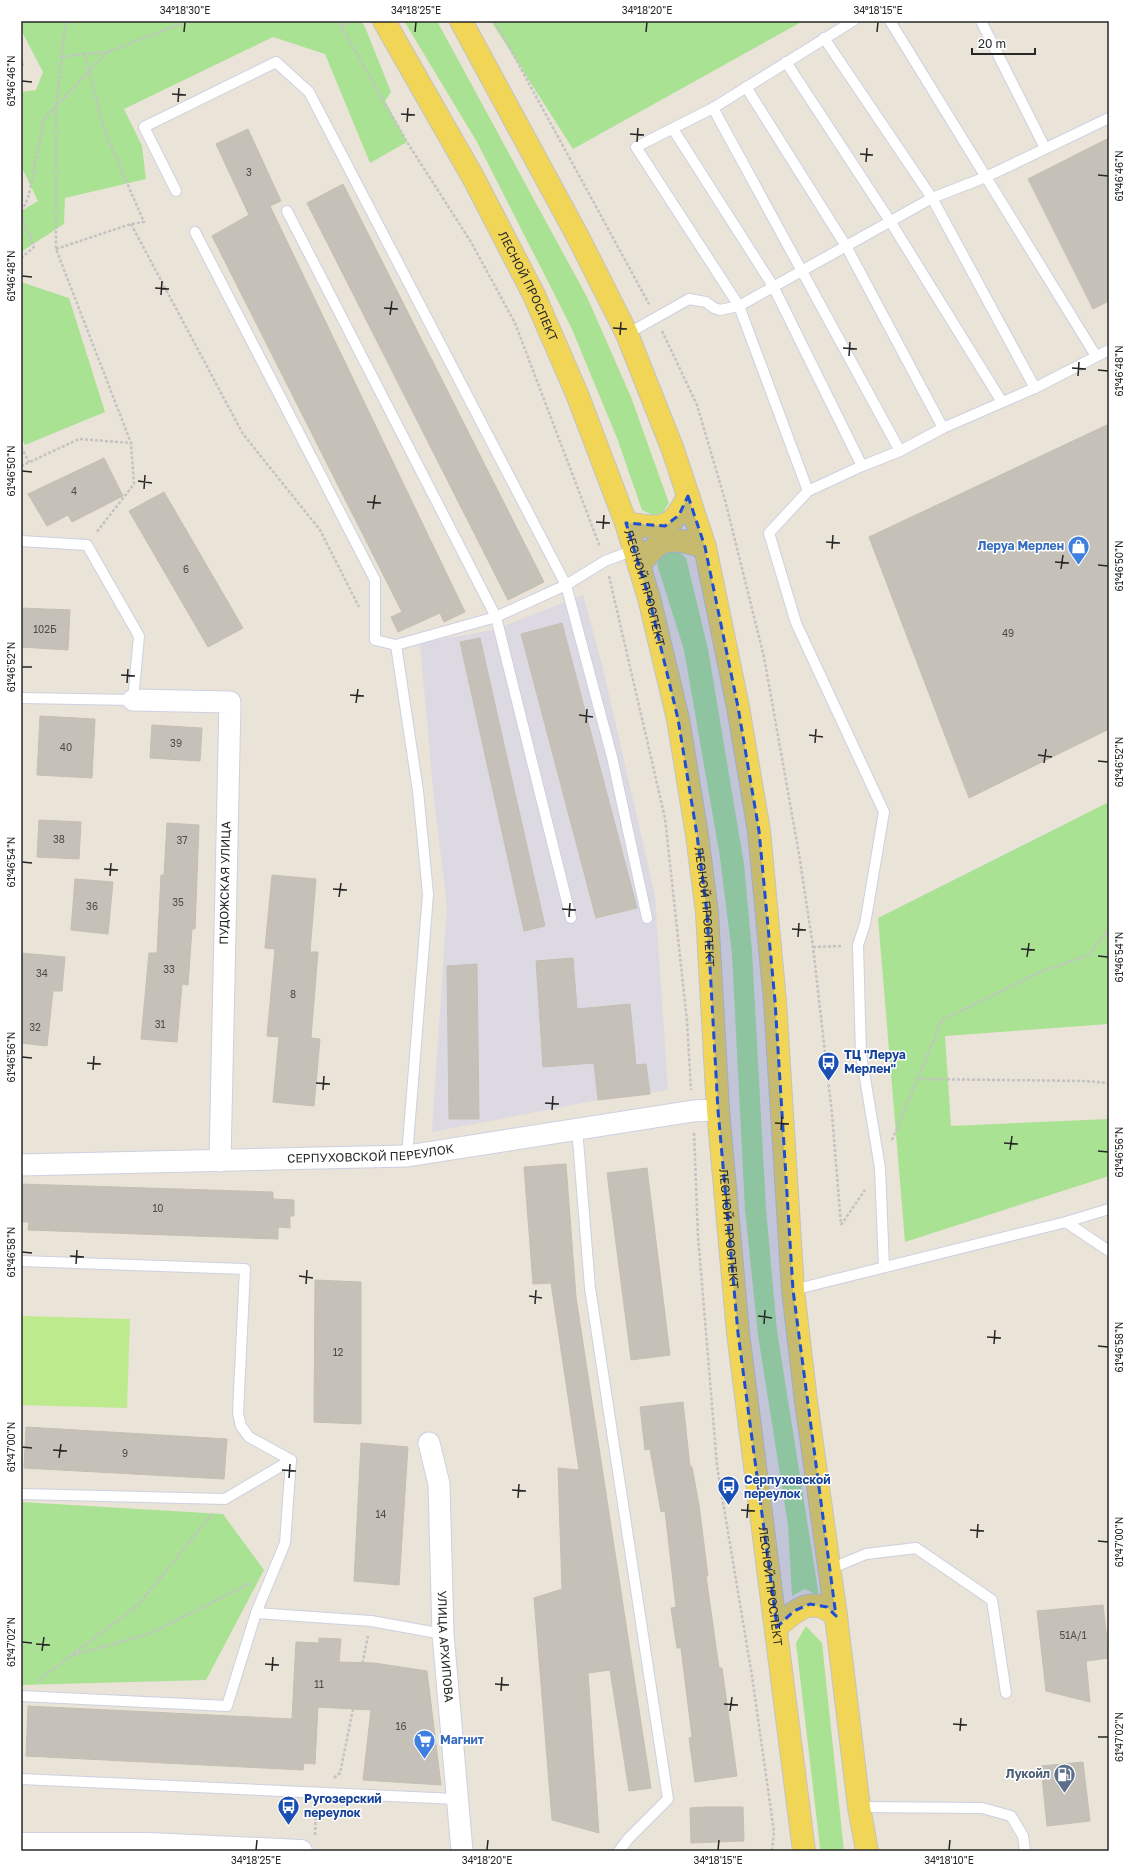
<svg xmlns="http://www.w3.org/2000/svg" width="1130" height="1872" font-family="'Golos Text',sans-serif">
	<style>
		.industrial { fill: #dcd9e2 }
		.green { fill: #aae293 }
		.pitch { fill: #beea8e }
		.building { fill: #c5c0b8; stroke: #c5bfb2 }
		.lines { fill: none; stroke-linecap: round; stroke-linejoin: round }
		.lane-casing { stroke: #cdd0e1; stroke-width: 12 }
		.street-casing { stroke: #cdd0e1; stroke-width: 23 }
		.secondary-casing { stroke: #cdd0e1; stroke-width: 24 }
		.primary-casing { stroke: #c3c3c3; stroke-width: 24 }
		.path { stroke: #c3c3c3; stroke-width: 2.5; stroke-dasharray: 3 2; stroke-linecap: butt }
		.lane { stroke: #fff; stroke-width: 10 }
		.street { stroke: #fff; stroke-width: 21 }
		.secondary { stroke: #fff; stroke-width: 22 }
		.primary { stroke: #f1d556; stroke-width: 22 }
		.marked { fill: #1d4ed8; fill-opacity: 0.2; stroke: #1d4ed8; stroke-width: 3; stroke-dasharray: 8 5; stroke-linejoin: round }
		.ticks { fill: none; stroke: #272727; stroke-width: 1.5 }
		.labels { text-anchor: middle; stroke-width: 3; stroke-linejoin: round; paint-order: stroke }
		.number-label { font-size: 10px; fill: #4e4d4b }
		.street-label { font-size: 12px; fill: #272727; stroke: #fff }
		.shop-label { font-size: 12px; font-weight: bold; fill: #366cbe; stroke: #fff; text-anchor: end }
		.transit-label { font-size: 12px; font-weight: bold; fill: #164399; stroke: #fff; text-anchor: start }
		.service-label { font-size: 12px; font-weight: bold; fill: #4e5e75; stroke: #fff; text-anchor: end }
		.neatline { fill: none; stroke: #272727; stroke-width: 1.5 }
		.ticks-label { font-size: 10px; text-anchor: middle; fill: #272727 }
	</style>
	<rect width="100%" height="100%" fill="#eae3d8"/>
	<polygon class="industrial" points="583,595 602,664 655,896 668,1090 598,1100 432,1132 447,906 434,799 420,643 493,630"/>
	<g class="green">
		<polygon points="21,21 361,21 365,27 391,92 385,101 407,142 370,163 325,54 273,37 124,109 142,146 146,179 65,198 64,224 21,252 21,211 38,201 21,166 21,92 36,90 43,72 21,30"/>
		<polygon points="404,21 437,21 587,297 631,397 669,503 659,518 642,510 617,438 571,327 477,142"/>
		<polygon points="491,21 803,21 573,149"/>
		<polygon points="21,282 69,298 105,412 25,445 21,436"/>
		<polygon points="667,548 679,552 686,558 708,649 744,864 752,951 766,1209 777,1331 819,1596 805,1589 792,1596 788,1525 758,1335 745,1210 732,954 720,857 684,650 657,564 661,555"/>
		<polygon points="1109,802 1109,1024 945,1036 951,1126 1109,1119 1109,1176 905,1242 878,918"/>
		<polygon points="21,1502 223,1514 264,1570 206,1680 21,1685"/>
		<polygon points="806,1626 822,1643 844,1851 820,1851 820,1847 796,1643"/>
	</g>
	<polygon class="pitch" points="21,1316 130,1319 127,1408 21,1405"/>
	<g class="building">
		<polygon points="248,129 281,201 270,206 465,612 444,622 440,613 398,632 391,617 402,612 212,236 249,215 216,144"/>
		<polygon points="1109,138 1109,301 1093,309 1028,179"/>
		<polygon points="343,184 544,582 508,600 307,203"/>
		<polygon points="1109,424 1109,729 969,798 869,537"/>
		<polygon points="104,458 123,496 72,522 68,515 47,526 28,494"/>
		<polygon points="164,492 243,628 208,647 129,511"/>
		<polygon points="21,608 70,610 68,650 21,647"/>
		<polygon points="562,623 637,908 596,918 521,634"/>
		<polygon points="480,638 545,926 524,931 460,642"/>
		<polygon points="40,716 95,719 92,778 37,775"/>
		<polygon points="152,725 202,728 200,761 150,758"/>
		<polygon points="39,820 81,822 79,859 37,857"/>
		<polygon points="167,823 199,825 195,929 192,929 188,985 182,984 177,1042 141,1039 149,953 157,953 161,875 164,875"/>
		<polygon points="272,875 316,879 310,952 318,952 311,1038 320,1039 314,1106 273,1102 279,1037 267,1036 275,949 265,948"/>
		<polygon points="75,879 113,882 108,934 71,930"/>
		<polygon points="21,953 65,957 62,991 53,991 47,1046 21,1043"/>
		<polygon points="573,958 577,1009 630,1004 636,1065 646,1064 650,1094 598,1100 594,1063 543,1067 536,961"/>
		<polygon points="477,964 479,1119 449,1119 447,966"/>
		<polygon points="566,1164 576,1297 651,1788 629,1791 610,1670 588,1673 599,1833 552,1820 534,1598 562,1589 558,1468 579,1470 551,1283 533,1284 524,1167"/>
		<polygon points="647,1168 670,1355 631,1360 607,1173"/>
		<polygon points="21,1184 273,1192 273,1199 294,1200 294,1216 290,1216 290,1228 278,1227 278,1239 28,1230 29,1222 21,1222"/>
		<polygon points="315,1280 361,1282 361,1424 314,1422"/>
		<polygon points="683,1402 690,1467 692,1467 699,1505 708,1576 706,1576 719,1668 722,1668 737,1776 695,1782 689,1738 692,1737 681,1648 677,1648 671,1608 676,1607 665,1511 661,1512 650,1449 645,1450 640,1407"/>
		<polygon points="26,1427 227,1439 224,1479 24,1468"/>
		<polygon points="361,1443 408,1447 399,1585 354,1581"/>
		<polygon points="1103,1605 1109,1658 1086,1661 1090,1702 1046,1691 1037,1611"/>
		<polygon points="319,1638 341,1639 339,1662 374,1663 427,1671 441,1785 363,1780 371,1710 318,1707 315,1764 304,1763 303,1770 26,1756 28,1706 292,1719 296,1642 319,1643"/>
		<polygon points="1083,1762 1090,1821 1047,1826 1041,1766"/>
		<polygon points="707,1807 743,1807 744,1841 691,1843 690,1808"/>
	</g>
	<g class="lines">
		<defs>
			<g id="lane">
				<polyline points="853,21 713,108 636,147 739,306 808,491 862,466 900,451 943,428 1035,388 1109,350"/>
				<polyline points="890,21 1096,356"/>
				<polyline points="981,21 1045,148"/>
				<polyline points="824,38 932,198 1035,388"/>
				<polyline points="786,62 890,221 1002,402"/>
				<polyline points="746,87 846,246 943,428"/>
				<polyline points="713,108 900,451"/>
				<polyline points="673,129 773,286 862,466"/>
				<polyline points="176,191 144,127 276,62 309,92 566,585 612,757 647,918"/>
				<polyline points="287,211 496,617 571,918"/>
				<polyline points="195,232 375,580 375,640 396,645 496,617 566,585 605,561 634,550"/>
				<polyline points="627,334 689,299 706,302 714,308 720,310 739,306 932,198 986,177 1109,118"/>
				<polyline points="808,491 769,533 796,623 884,812 865,924 858,945 861,1054 880,1168 884,1267"/>
				<polyline points="21,541 87,545 139,636 133,700 21,698"/>
				<polyline points="396,645 418,791 428,894 407,1156"/>
				<polyline points="577,1128 590,1288 668,1799 628,1839 619,1851"/>
				<polyline points="1066,1222 1109,1209"/>
				<polyline points="21,1261 245,1269 238,1413 241,1426 249,1437 291,1460"/>
				<polyline points="793,1290 1066,1222 1109,1251"/>
				<polyline points="21,1494 225,1499 291,1460 285,1543 256,1613 227,1706 21,1696"/>
				<polyline points="830,1569 866,1554 916,1548 992,1600 1006,1693"/>
				<polyline points="256,1613 371,1621 443,1634"/>
				<polyline points="21,1779 456,1799"/>
				<polyline points="859,1807 982,1808 1011,1816 1023,1836 1025,1851"/>
			</g>
			<g id="street">
				<polyline points="133,700 230,702 220,1161"/>
				<path id="s1" d="M 21,1165 L 407,1156 L 693,1111 L 718,1110"/>
				<path id="s2" d="M 429,1443 L 439,1484 L 443,1634 L 462,1851"/>
			</g>
			<polyline id="secondary" points="21,1844 149,1844 301,1851"/>
			<g id="primary">
				<path id="s3" d="M 384,21 L 474,179 L 534,295 L 577,394 L 626,523 L 649,598 L 678,719 L 697,835 L 707,913 L 718,1110 L 738,1333 L 804,1851"/>
				<polyline points="461,21 578,237 627,334 673,450 705,547 738,707 759,831 775,1001 793,1290 806,1401 836,1616 859,1807 867,1851"/>
				<path d="M 626,523 C 661,529 672,531 688,496"/>
				<path d="M 639,566 C 661,535 670,537 705,547"/>
				<path d="M 777,1627 C 796,1610 813,1594 836,1616"/>
			</g>
		</defs>
		<use href="#lane" class="lane-casing"/>
		<use href="#street" class="street-casing"/>
		<use href="#secondary" class="secondary-casing"/>
		<use href="#primary" class="primary-casing"/>
		<g class="path">
			<polyline points="66,21 56,106 56,249 131,443 134,484 96,533"/>
			<polyline points="338,21 407,142 471,242 515,323 600,547"/>
			<polyline points="495,21 649,304"/>
			<polyline points="342,26 352,21"/>
			<polyline points="62,57 85,54"/>
			<polyline points="21,59 23,64 21,67"/>
			<polyline points="131,224 243,434 320,530 359,607"/>
			<polyline points="56,249 131,224 144,222 105,132 85,54 108,52 188,21"/>
			<polyline points="21,258 34,247 21,214 29,195 44,119 107,52"/>
			<polyline points="662,331 697,405 725,500 764,657 799,854 813,947 832,1114 841,1225"/>
			<polyline points="21,447 29,462"/>
			<polyline points="21,466 79,439 131,443"/>
			<polyline points="609,576 665,818 687,1021 691,1090"/>
			<polyline points="813,947 842,946"/>
			<polyline points="917,1079 1085,1081 1109,1083"/>
			<polyline points="694,1133 698,1236 717,1466 752,1676 774,1832 772,1851"/>
			<polyline points="892,1140 942,1020 1040,972 1089,955 1109,929"/>
			<polyline points="841,1225 865,1190"/>
			<polyline points="73,1655 149,1634 251,1583"/>
			<polyline points="38,1681 138,1605 212,1514"/>
			<polyline points="334,1778 340,1773 368,1636"/>
			<polyline points="315,1835 316,1808"/>
		</g>
		<use href="#lane" class="lane"/>
		<use href="#street" class="street"/>
		<use href="#secondary" class="secondary"/>
		<use href="#primary" class="primary"/>
	</g>
	<path class="marked" d="M 688,496 L 705,547 L 738,707 L 759,831 L 775,1001 L 793,1290 L 836,1616 L 827,1607 L 810,1604 L 794,1611 L 777,1627 L 738,1333 L 718,1110 L 707,913 L 697,835 L 678,719 L 649,598 L 626,523 L 665,526 L 679,515 Z"/>
	<path class="ticks" d="M 184,32 L 185,22M 415,32 L 416,22M 646,32 L 647,22M 877,32 L 878,22M 22,81 L 32,82M 172,94 L 186,95M 178,102 L 179,88M 401,114 L 415,115M 407,122 L 408,108M 630,134 L 644,135M 637,142 L 638,128M 860,154 L 873,155M 866,162 L 867,148M 1098,175 L 1108,176M 22,276 L 32,277M 155,288 L 169,289M 161,295 L 162,281M 384,308 L 398,309M 390,315 L 392,301M 613,328 L 627,329M 620,335 L 621,322M 843,348 L 857,349M 849,356 L 850,342M 1072,368 L 1086,369M 1098,370 L 1108,371M 1078,376 L 1079,362M 22,471 L 32,472M 138,481 L 152,483M 144,489 L 145,475M 367,502 L 381,503M 373,509 L 375,495M 596,522 L 610,523M 603,529 L 604,515M 826,542 L 840,543M 832,549 L 833,535M 1055,562 L 1069,563M 1098,565 L 1108,566M 1061,569 L 1063,555M 22,667 L 32,667M 121,675 L 135,676M 127,683 L 128,669M 350,695 L 364,696M 356,703 L 358,689M 579,715 L 593,717M 586,723 L 587,709M 809,735 L 823,737M 815,743 L 816,729M 1038,755 L 1052,757M 1098,761 L 1108,762M 1044,763 L 1046,749M 22,862 L 32,863M 104,869 L 118,870M 110,876 L 111,863M 333,889 L 347,890M 339,897 L 341,883M 562,909 L 576,910M 569,917 L 570,903M 792,929 L 806,930M 798,937 L 799,923M 1021,949 L 1035,950M 1098,956 L 1108,957M 1027,957 L 1029,943M 22,1057 L 32,1058M 87,1063 L 101,1064M 93,1070 L 94,1056M 316,1083 L 330,1084M 323,1090 L 324,1076M 545,1103 L 559,1104M 552,1110 L 553,1096M 775,1123 L 789,1124M 781,1130 L 782,1116M 1004,1143 L 1018,1144M 1010,1150 L 1012,1136M 1098,1151 L 1108,1152M 22,1252 L 32,1253M 70,1256 L 84,1257M 76,1264 L 77,1250M 299,1276 L 313,1278M 306,1284 L 307,1270M 529,1296 L 542,1298M 535,1304 L 536,1290M 758,1316 L 772,1318M 764,1324 L 765,1310M 987,1337 L 1001,1338M 994,1344 L 995,1330M 1098,1346 L 1108,1347M 22,1447 L 32,1448M 53,1450 L 67,1451M 59,1458 L 61,1444M 282,1470 L 296,1471M 289,1478 L 290,1464M 512,1490 L 526,1491M 518,1498 L 519,1484M 741,1510 L 755,1511M 747,1518 L 748,1504M 970,1530 L 984,1531M 977,1538 L 978,1524M 1098,1541 L 1108,1542M 22,1642 L 32,1643M 36,1644 L 50,1645M 42,1651 L 44,1637M 265,1664 L 279,1665M 272,1671 L 273,1657M 495,1684 L 509,1685M 501,1691 L 502,1677M 724,1704 L 738,1705M 730,1711 L 732,1697M 953,1724 L 967,1725M 960,1731 L 961,1718M 1098,1737 L 1108,1737M 256,1850 L 257,1840M 487,1850 L 488,1840M 718,1850 L 719,1840M 949,1850 L 950,1840"/>
	<defs>
		<symbol id="shop-pin" viewBox="-11 -11 22 30"><path d="M0 17L-7.5 6A9.5 9.5 0 1 1 7.5 6Z" fill="#3f7fe0" stroke="#fff"/><path d="M-5-2.5h2.3a2.7 3.5 0 0 1 5.4 0H5L5.5 6h-11ZM-1.5-2.5h3a1.5 2.3 0 0 0-3 0Z" fill="#fff"/></symbol>
		<symbol id="bus-pin" viewBox="-11 -11 22 30"><path d="M0 17L-7.5 6A9.5 9.5 0 1 1 7.5 6Z" fill="#1a4fb4" stroke="#fff"/><path d="M-5-6H5V4H4V6H2V4H-2V6H-4V4H-5ZM-3.5-4V0h7V-4ZM-3.5 1.2v1.5H-2V1.2ZM2 1.2v1.5H3.5V1.2Z" fill="#fff"/></symbol>
		<symbol id="supermarket-pin" viewBox="-11 -11 22 30"><path d="M0 17L-7.5 6A9.5 9.5 0 1 1 7.5 6Z" fill="#3f7fe0" stroke="#fff"/><path d="M-6-5.5h2.5l.6 2H6L4.5 2H-2.5L-4.4-4H-6ZM-1.5 3.2a1.3 1.3 0 1 0 .1 0ZM3 3.2a1.3 1.3 0 1 0 .1 0Z" fill="#fff"/></symbol>
		<symbol id="fuel-pin" viewBox="-11 -11 22 30"><path d="M0 17L-7.5 6A9.5 9.5 0 1 1 7.5 6Z" fill="#5c6f8a" stroke="#fff"/><path d="M-5.5-6h7V0h2V4h1.3V-2.5L3-4.5l.8-.8L6-3V5H2.5V1h-1V6h-7ZM-4.2-4.7v3.2H.2V-4.7Z" fill="#fff"/></symbol>
	</defs>
	<g fill-rule="evenodd">
		<use href="#shop-pin" x="1066" y="534" width="25" height="34"/>
		<use href="#bus-pin" x="816" y="1050" width="25" height="34"/>
		<use href="#bus-pin" x="716" y="1474" width="25" height="34"/>
		<use href="#supermarket-pin" x="412" y="1728" width="25" height="34"/>
		<use href="#fuel-pin" x="1052" y="1762" width="25" height="34"/>
		<use href="#bus-pin" x="276" y="1794" width="25" height="34"/>
	</g>
	<g class="labels">
		<g class="number-label">
			<text x="249" y="176">3</text>
			<text x="74" y="495">4</text>
			<text x="186" y="573">6</text>
			<text x="45" y="633">102Б</text>
			<text x="1008" y="637">49</text>
			<text x="176" y="747">39</text>
			<text x="66" y="751">40</text>
			<text x="59" y="843">38</text>
			<text x="182" y="844">37</text>
			<text x="178" y="906">35</text>
			<text x="92" y="910">36</text>
			<text x="169" y="973">33</text>
			<text x="42" y="977">34</text>
			<text x="293" y="998">8</text>
			<text x="160" y="1028">31</text>
			<text x="35" y="1031">32</text>
			<text x="158" y="1212">10</text>
			<text x="338" y="1356">12</text>
			<text x="125" y="1457">9</text>
			<text x="381" y="1518">14</text>
			<text x="1073" y="1639">51А/1</text>
			<text x="319" y="1688">11</text>
			<text x="401" y="1730">16</text>
		</g>
		<g class="street-label">
			<text dy="4" stroke="none"><textPath href="#s3" startOffset="302">ЛЕСНОЙ ПРОСПЕКТ</textPath></text>
			<text dy="4" stroke="none"><textPath href="#s3" startOffset="626">ЛЕСНОЙ ПРОСПЕКТ</textPath></text>
			<text transform="translate(225 883) rotate(-89)" y="4">ПУДОЖСКАЯ УЛИЦА</text>
			<text dy="4" stroke="none"><textPath href="#s3" startOffset="951">ЛЕСНОЙ ПРОСПЕКТ</textPath></text>
			<text dy="4" stroke="none"><textPath href="#s1" startOffset="350">СЕРПУХОВСКОЙ ПЕРЕУЛОК</textPath></text>
			<text dy="4" stroke="none"><textPath href="#s3" startOffset="1274">ЛЕСНОЙ ПРОСПЕКТ</textPath></text>
			<text dy="4" stroke="none"><textPath href="#s3" startOffset="1634">ЛЕСНОЙ ПРОСПЕКТ</textPath></text>
			<text dy="4" stroke="none"><textPath href="#s2" startOffset="205">УЛИЦА АРХИПОВА</textPath></text>
		</g>
		<g class="shop-label">
			<text x="1064" y="550">Леруа Мерлен</text>
			<text x="440" y="1744" text-anchor="start">Магнит</text>
		</g>
		<g class="transit-label">
			<text x="844" y="1059">ТЦ "Леруа<tspan x="844" dy="14">Мерлен"</tspan></text>
			<text x="744" y="1484">Серпуховской<tspan x="744" dy="14">переулок</tspan></text>
			<text x="304" y="1803">Ругозерский<tspan x="304" dy="14">переулок</tspan></text>
		</g>
		<g class="service-label">
			<text x="1050" y="1778">Лукойл</text>
		</g>
	</g>
	<rect width="1130" height="1872" fill="none" stroke="#ffffff" stroke-width="44"/>
	<path d="M972 48v6h63v-6" fill="none" stroke="#272727" stroke-width="2"/>
	<text x="978" y="48" font-size="12" fill="#272727" stroke="#ffffff" stroke-width="3" paint-order="stroke">20 m</text>
	<rect x="22" y="22" width="1086" height="1828" class="neatline"/>
	<g class="ticks-label">
		<text x="185" y="14">34°18'30"E</text>
		<text x="416" y="14">34°18'25"E</text>
		<text x="647" y="14">34°18'20"E</text>
		<text x="878" y="14">34°18'15"E</text>
		<text transform="translate(11 81) rotate(-90)" y="4">61°46'46"N</text>
		<text transform="translate(1119 176) rotate(-90)" y="4">61°46'46"N</text>
		<text transform="translate(11 276) rotate(-90)" y="4">61°46'48"N</text>
		<text transform="translate(1119 371) rotate(-90)" y="4">61°46'48"N</text>
		<text transform="translate(11 471) rotate(-90)" y="4">61°46'50"N</text>
		<text transform="translate(1119 566) rotate(-90)" y="4">61°46'50"N</text>
		<text transform="translate(11 667) rotate(-90)" y="4">61°46'52"N</text>
		<text transform="translate(1119 762) rotate(-90)" y="4">61°46'52"N</text>
		<text transform="translate(11 862) rotate(-90)" y="4">61°46'54"N</text>
		<text transform="translate(1119 957) rotate(-90)" y="4">61°46'54"N</text>
		<text transform="translate(11 1057) rotate(-90)" y="4">61°46'56"N</text>
		<text transform="translate(1119 1152) rotate(-90)" y="4">61°46'56"N</text>
		<text transform="translate(11 1252) rotate(-90)" y="4">61°46'58"N</text>
		<text transform="translate(1119 1347) rotate(-90)" y="4">61°46'58"N</text>
		<text transform="translate(11 1447) rotate(-90)" y="4">61°47'00"N</text>
		<text transform="translate(1119 1542) rotate(-90)" y="4">61°47'00"N</text>
		<text transform="translate(11 1642) rotate(-90)" y="4">61°47'02"N</text>
		<text transform="translate(1119 1737) rotate(-90)" y="4">61°47'02"N</text>
		<text x="256" y="1864">34°18'25"E</text>
		<text x="487" y="1864">34°18'20"E</text>
		<text x="718" y="1864">34°18'15"E</text>
		<text x="949" y="1864">34°18'10"E</text>
	</g>
</svg>
